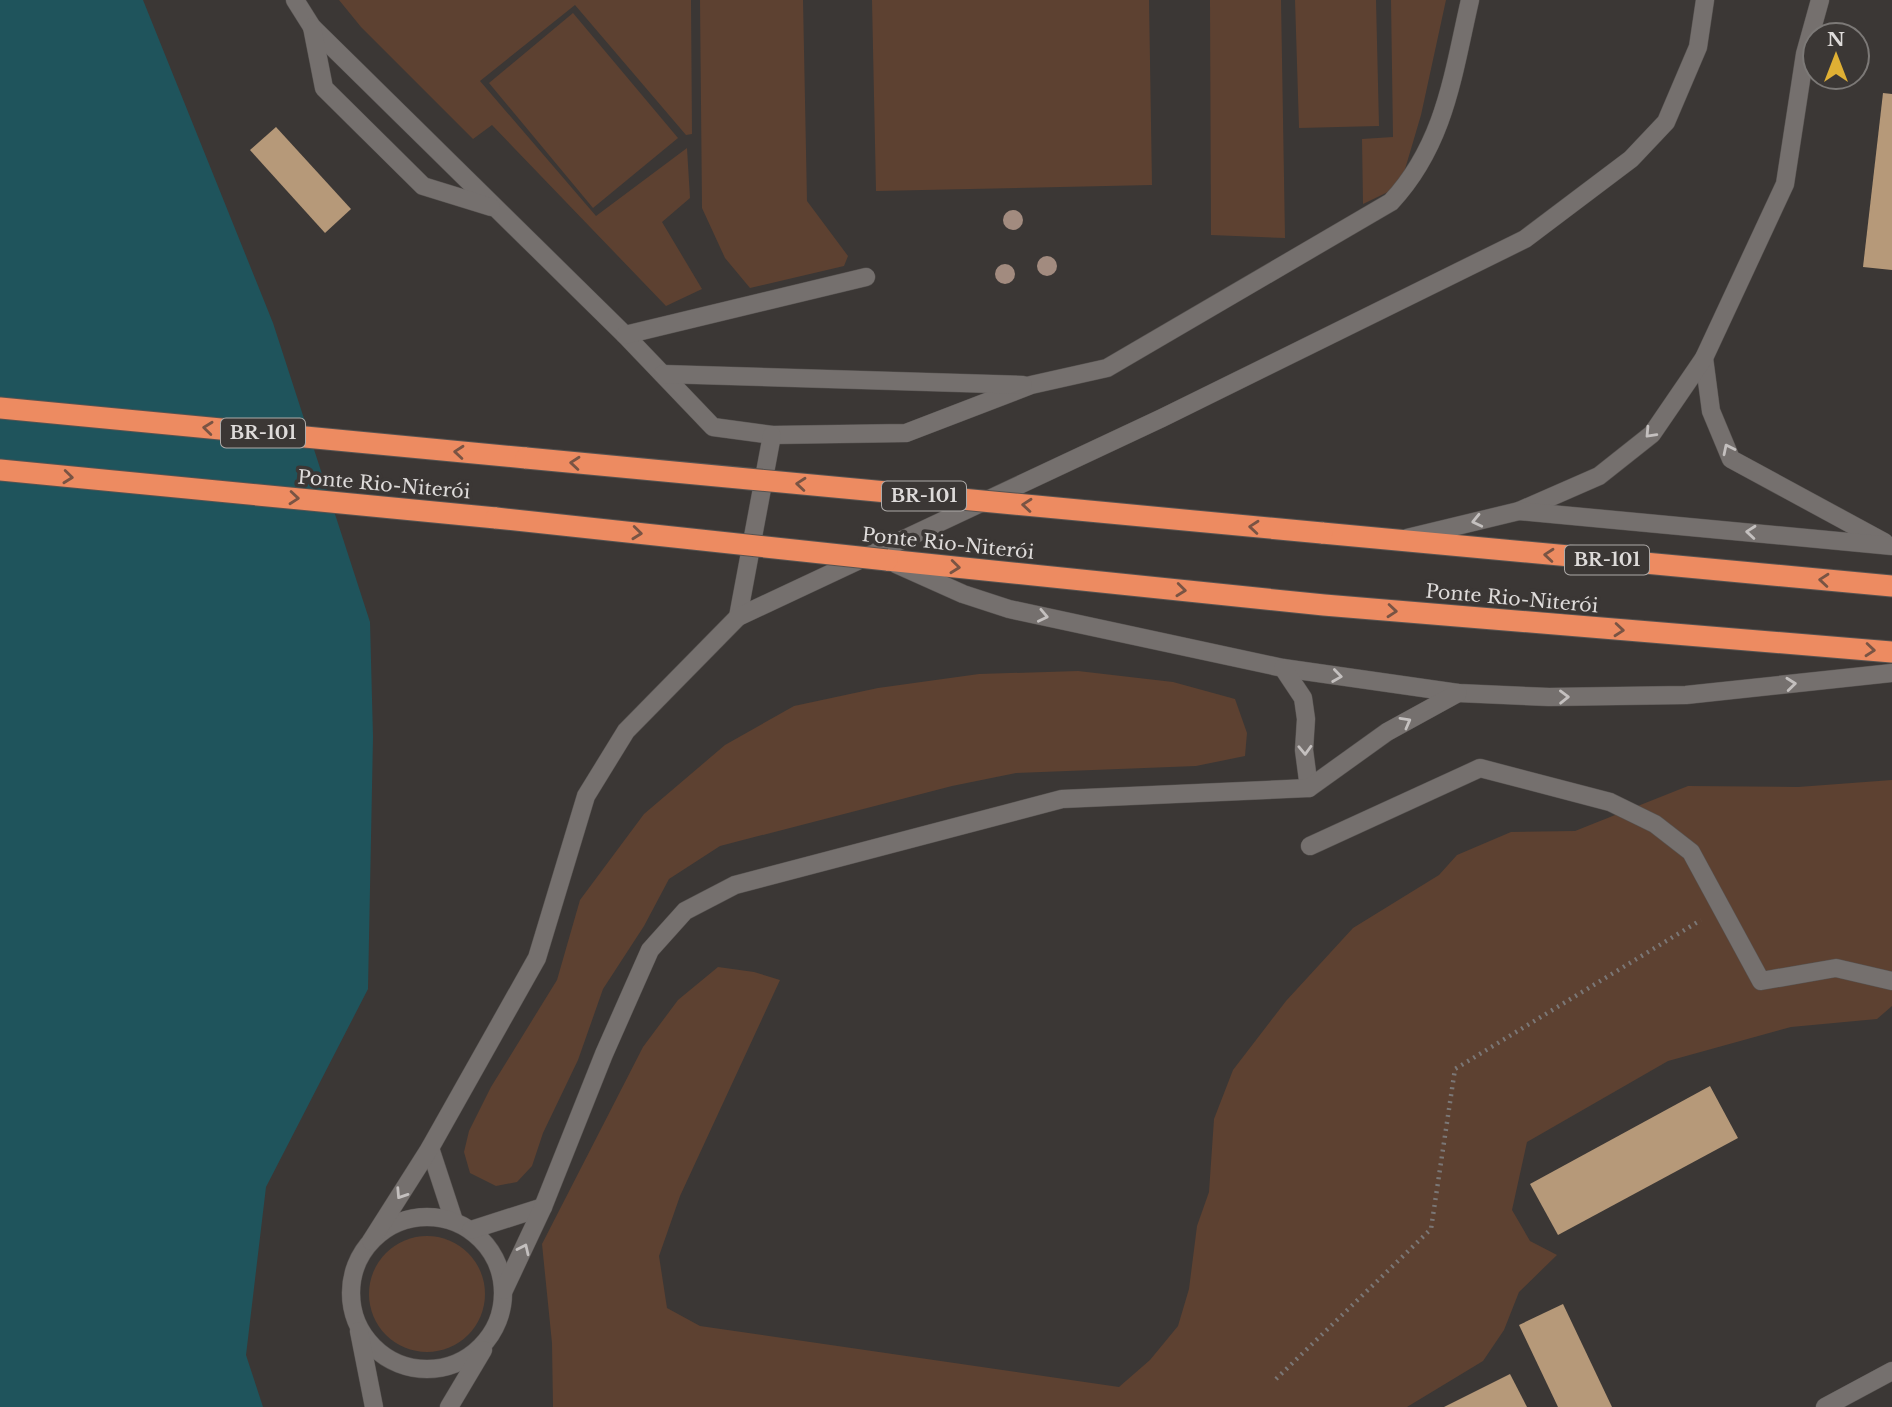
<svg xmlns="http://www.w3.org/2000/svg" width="1892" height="1407" font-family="'Libre Baskerville',serif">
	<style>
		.green { fill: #5d4131 }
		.water { fill: #1f545c }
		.building { fill: #b69979 }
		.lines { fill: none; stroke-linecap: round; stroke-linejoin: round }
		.minor-casing { stroke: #575351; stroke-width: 19 }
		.highway-casing { stroke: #575351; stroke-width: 23 }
		.path { stroke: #7b7776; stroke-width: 4.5; stroke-dasharray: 2 5; stroke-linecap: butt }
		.minor { stroke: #75706e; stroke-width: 18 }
		.highway { stroke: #ed8b61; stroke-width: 21 }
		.highway-bridge-casing { stroke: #575351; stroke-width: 23; stroke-linecap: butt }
		.highway-bridge { stroke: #ed8b61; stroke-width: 21 }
		.tree { fill: #a28b7f }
		.oneway { stroke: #795444 }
		.oneway2 { stroke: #c4c0bf }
		.labels { text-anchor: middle; stroke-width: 7; stroke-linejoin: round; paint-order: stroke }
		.shield { fill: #3b3735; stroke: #adaaa8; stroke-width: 2 }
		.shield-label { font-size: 18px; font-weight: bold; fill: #dedbda }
		.street-label { font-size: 19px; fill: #dedbda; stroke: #3b3735 }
	</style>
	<rect width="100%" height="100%" fill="#3b3735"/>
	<g class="green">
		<polygon points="339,0 691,0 692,134 686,135 575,5 480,81 596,216 687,148 690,198 662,222 702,289 666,306 492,125 473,139 361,27"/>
		<polygon points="700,0 803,0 807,201 848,256 844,266 750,288 725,258 702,208"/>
		<polygon points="872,0 1149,0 1152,185 876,191"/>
		<polygon points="1210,0 1281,0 1285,238 1211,235"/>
		<polygon points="1295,0 1376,0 1379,126 1299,128"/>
		<polygon points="1391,0 1446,0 1421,115 1403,176 1390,191 1363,204 1362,139 1393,137"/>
		<polygon points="573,13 678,138 593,208 489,83"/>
		<polygon points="1078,671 1173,682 1235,699 1247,733 1245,756 1196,766 1016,773 952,786 720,846 669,879 644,926 603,989 578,1060 543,1133 532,1166 517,1182 496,1186 470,1173 464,1152 469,1131 491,1087 557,980 580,900 644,814 725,745 794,706 878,688 979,674"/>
		<polygon points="1892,780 1892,1006 1877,1019 1791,1027 1668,1061 1527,1142 1512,1210 1530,1241 1557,1255 1519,1292 1504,1330 1483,1361 1407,1407 553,1407 552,1343 542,1244 643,1047 678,1000 718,967 754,972 780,980 680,1196 659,1256 667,1308 700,1326 1119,1387 1150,1360 1178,1326 1189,1289 1197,1226 1209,1192 1214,1119 1233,1070 1286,1001 1353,928 1439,875 1457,855 1511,832 1575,831 1688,786 1798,787"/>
		<circle cx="427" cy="1294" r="58"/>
	</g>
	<polygon class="water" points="0,0 143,0 273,323 370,622 373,737 368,989 266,1187 246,1355 263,1407 0,1407"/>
	<g class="building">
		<polygon points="1883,93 1892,94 1892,270 1863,267"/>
		<polygon points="276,127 351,209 325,233 250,150"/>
		<polygon points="1710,1086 1738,1138 1558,1235 1530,1184"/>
		<polygon points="1563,1304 1612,1407 1558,1407 1519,1325"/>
		<polygon points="1510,1374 1527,1407 1444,1407"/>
	</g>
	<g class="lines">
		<defs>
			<g id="minor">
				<path d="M 295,0 L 312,27 L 625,335 L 713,427 L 772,435 L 906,433 L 1031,385 L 1107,368 L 1391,202 C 1445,144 1453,74 1470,0"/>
				<polyline points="312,27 324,88 423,186 491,207"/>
				<polyline points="625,335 866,277"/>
				<polyline points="1704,358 1711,411 1731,459 1884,542"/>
				<polyline points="663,374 1023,385"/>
				<polyline points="1519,511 1599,476 1652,434 1704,358 1785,184 1805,54 1820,0"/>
				<polyline points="1407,538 1519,511 1892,546"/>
				<polyline points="896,564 963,594 1009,609 1283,668 1458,693 1549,697 1686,695 1892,673"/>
				<polyline points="738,617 772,435"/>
				<polyline points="1283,668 1303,698 1306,719 1304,750 1309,788"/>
				<polyline points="1310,846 1480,768 1610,802 1655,824 1691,852 1761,981 1836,968 1892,981"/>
				<polyline points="430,1148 454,1221"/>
				<circle cx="427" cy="1293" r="76"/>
				<polyline points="471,1230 543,1207"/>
				<polyline points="371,1241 430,1148 537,958 586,796 626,731 738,617 1162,418 1525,239 1631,159 1666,122 1698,47 1705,0"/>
				<polyline points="504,1290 543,1207 604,1054 650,950 685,911 735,885 1062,799 1309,788 1387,732 1458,693"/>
				<polyline points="359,1331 374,1407"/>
				<polyline points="449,1407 483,1350"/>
				<polyline points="1825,1407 1892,1371"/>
			</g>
			<g id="highway">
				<polyline points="0,408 526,458"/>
				<polyline points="0,470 496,518"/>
				<polyline points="1322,533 1892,586"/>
				<polyline points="887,560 1324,605 1892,652"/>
			</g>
		</defs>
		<use href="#minor" class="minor-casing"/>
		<use href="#highway" class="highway-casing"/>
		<polyline class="path" points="1276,1379 1431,1229 1455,1069 1701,920"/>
		<use href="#minor" class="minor"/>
		<use href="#highway" class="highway"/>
		<defs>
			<g id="highway-bridge">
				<polyline points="526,458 1322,533"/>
				<polyline points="496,518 887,560"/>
			</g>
		</defs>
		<use href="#highway-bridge" class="highway-bridge-casing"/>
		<use href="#highway-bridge" class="highway-bridge"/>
	</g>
	<g class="tree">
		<circle cx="1013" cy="220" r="10"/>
		<circle cx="1047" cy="266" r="10"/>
		<circle cx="1005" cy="274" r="10"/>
	</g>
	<defs><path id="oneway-chevron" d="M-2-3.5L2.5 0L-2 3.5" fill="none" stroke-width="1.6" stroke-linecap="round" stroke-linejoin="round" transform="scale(1.75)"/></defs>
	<g class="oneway">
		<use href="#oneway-chevron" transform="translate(208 428) rotate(-174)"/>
		<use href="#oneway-chevron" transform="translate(459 452) rotate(-175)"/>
		<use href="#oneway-chevron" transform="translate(575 463) rotate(-175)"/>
		<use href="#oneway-chevron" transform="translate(68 477) rotate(6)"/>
		<use href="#oneway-chevron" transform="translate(801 484) rotate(-175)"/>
		<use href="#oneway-chevron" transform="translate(294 498) rotate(5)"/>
		<use href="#oneway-chevron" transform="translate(1027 505) rotate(-175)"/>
		<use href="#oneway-chevron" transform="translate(1254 527) rotate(-175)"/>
		<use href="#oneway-chevron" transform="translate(637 533) rotate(6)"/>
		<use href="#oneway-chevron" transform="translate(1549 555) rotate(-175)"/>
		<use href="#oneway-chevron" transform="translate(955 567) rotate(6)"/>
		<use href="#oneway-chevron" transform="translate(1824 580) rotate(-175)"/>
		<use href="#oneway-chevron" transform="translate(1181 590) rotate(6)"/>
		<use href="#oneway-chevron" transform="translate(1392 611) rotate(5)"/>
		<use href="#oneway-chevron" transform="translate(1619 630) rotate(5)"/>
		<use href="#oneway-chevron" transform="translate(1870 650) rotate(5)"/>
	</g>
	<g class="oneway2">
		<use href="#oneway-chevron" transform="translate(1650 433) rotate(133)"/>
		<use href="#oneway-chevron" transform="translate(1728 449) rotate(-116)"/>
		<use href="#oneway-chevron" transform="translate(1477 521) rotate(167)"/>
		<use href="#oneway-chevron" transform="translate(1751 532) rotate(-175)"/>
		<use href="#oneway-chevron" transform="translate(1043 616) rotate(12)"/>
		<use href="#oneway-chevron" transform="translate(1337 676) rotate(8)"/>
		<use href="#oneway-chevron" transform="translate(1791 684) rotate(-6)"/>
		<use href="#oneway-chevron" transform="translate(1564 697) rotate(-1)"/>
		<use href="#oneway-chevron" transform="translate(1406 722) rotate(-29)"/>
		<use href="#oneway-chevron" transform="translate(1305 750) rotate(88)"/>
		<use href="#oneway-chevron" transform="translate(401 1194) rotate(123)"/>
		<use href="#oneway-chevron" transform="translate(524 1249) rotate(-65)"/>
	</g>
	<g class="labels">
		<g class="shield">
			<rect x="221" y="418.5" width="84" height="29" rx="5"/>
			<rect x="882" y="481.5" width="84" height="29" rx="5"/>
			<rect x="1565" y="545.5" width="84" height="29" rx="5"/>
		</g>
		<g class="shield-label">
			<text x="263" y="439">BR-101</text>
			<text x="924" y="502">BR-101</text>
			<text x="1607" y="566">BR-101</text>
		</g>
		<g class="street-label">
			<text transform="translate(384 484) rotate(5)" y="7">Ponte Rio-Niterói</text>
			<text transform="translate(948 543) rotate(6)" y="7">Ponte Rio-Niterói</text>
			<text transform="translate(1512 598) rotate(5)" y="7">Ponte Rio-Niterói</text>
		</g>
	</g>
	<g transform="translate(1836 56)"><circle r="33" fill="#3b3735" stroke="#7c7977" stroke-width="2"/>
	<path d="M0-5L12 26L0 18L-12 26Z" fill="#e0b034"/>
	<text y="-10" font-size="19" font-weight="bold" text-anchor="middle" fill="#dedbda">N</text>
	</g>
</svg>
